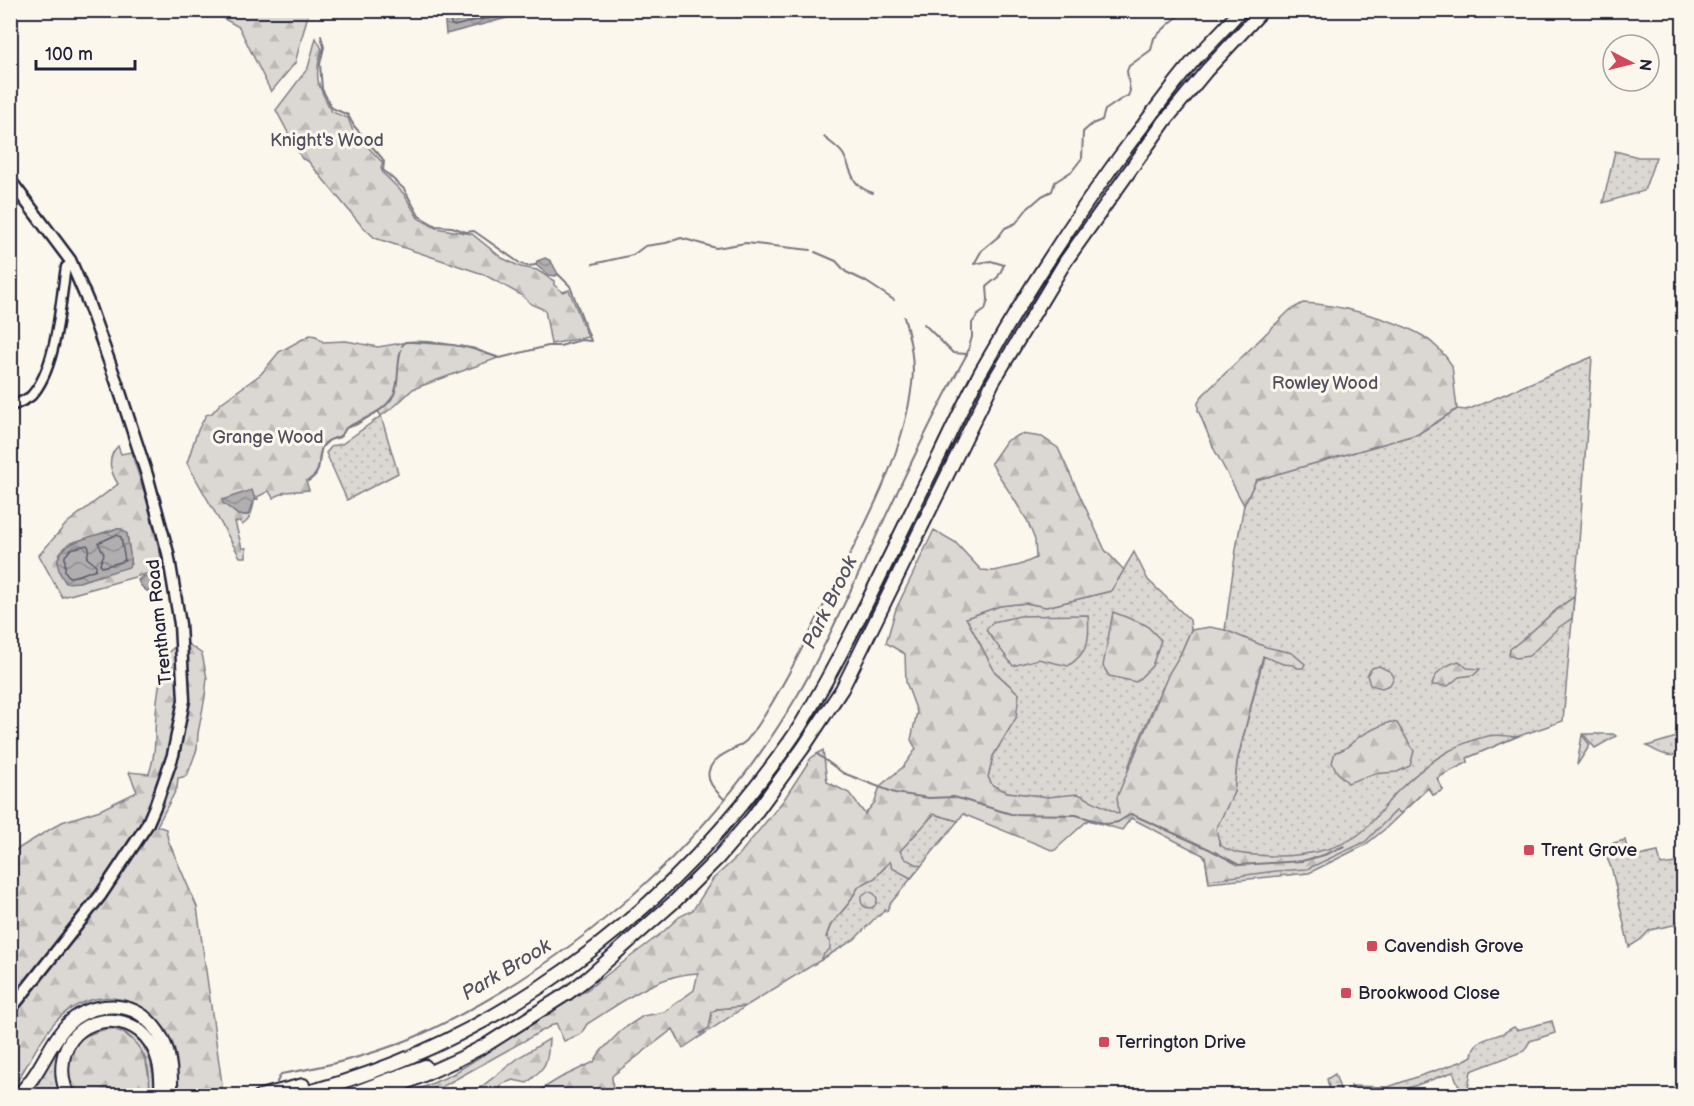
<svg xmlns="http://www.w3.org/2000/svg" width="1694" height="1106" font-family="'Balsamiq Sans',sans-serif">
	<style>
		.grass { fill: url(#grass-dots); stroke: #7e7d87; stroke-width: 1.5 }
		.forest { fill: url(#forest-firs); stroke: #7e7d87; stroke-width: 1.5; fill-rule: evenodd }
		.water { fill: url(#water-waves); stroke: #787681; stroke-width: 1.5 }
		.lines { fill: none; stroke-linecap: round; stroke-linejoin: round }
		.shore { stroke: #5b5a6a; stroke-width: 1.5 }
		.stream { stroke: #787681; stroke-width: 2 }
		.tertiary-casing { stroke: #22223b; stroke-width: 13 }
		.trunk-casing { stroke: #22223b; stroke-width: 15 }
		.motorway-casing { stroke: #22223b; stroke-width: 16 }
		.tertiary { stroke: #fbf7ec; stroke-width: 8 }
		.trunk { stroke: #fbf7ec; stroke-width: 10 }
		.motorway { stroke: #fbf7ec; stroke-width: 12 }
		.poi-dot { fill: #d1495b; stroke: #fbf7ec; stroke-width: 2 }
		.labels { text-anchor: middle; stroke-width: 6; stroke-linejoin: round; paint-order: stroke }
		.park-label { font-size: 18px; fill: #505061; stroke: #fbf7ec }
		.street-label { font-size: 18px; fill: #22223b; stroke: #fbf7ec }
		.poi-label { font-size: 18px; fill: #22223b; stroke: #fbf7ec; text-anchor: start }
		.water-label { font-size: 20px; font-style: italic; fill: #545364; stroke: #fbf7ec }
	</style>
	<defs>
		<pattern id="grass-dots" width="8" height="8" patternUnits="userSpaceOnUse" patternTransform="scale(1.5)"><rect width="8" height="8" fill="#dbd8d3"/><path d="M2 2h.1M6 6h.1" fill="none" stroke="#bcb9b6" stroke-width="1.8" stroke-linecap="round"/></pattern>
		<pattern id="forest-firs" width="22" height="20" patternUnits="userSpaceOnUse" patternTransform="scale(1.5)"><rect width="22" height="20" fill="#dbd8d3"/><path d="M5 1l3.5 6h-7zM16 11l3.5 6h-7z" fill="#bcb9b6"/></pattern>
		<pattern id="water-waves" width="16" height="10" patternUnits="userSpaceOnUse" patternTransform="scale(1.5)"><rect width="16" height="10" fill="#b1aeb0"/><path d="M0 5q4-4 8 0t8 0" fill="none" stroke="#908d90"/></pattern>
	</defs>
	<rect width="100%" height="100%" fill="#fbf7ec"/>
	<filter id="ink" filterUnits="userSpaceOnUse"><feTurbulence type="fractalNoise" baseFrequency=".0167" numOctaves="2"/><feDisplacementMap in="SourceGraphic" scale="12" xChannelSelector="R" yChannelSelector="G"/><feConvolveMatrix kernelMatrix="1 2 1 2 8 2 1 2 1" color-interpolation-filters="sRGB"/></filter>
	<g filter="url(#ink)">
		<g class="grass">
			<polygon points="1615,151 1638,157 1656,157 1644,191 1603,203"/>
			<polygon points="1592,357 1579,543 1563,721 1516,737 1467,758 1468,762 1437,778 1443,790 1433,795 1428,788 1385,829 1365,845 1309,873 1209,883 1205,857 1200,853 1234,792 1237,762 1266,648 1225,630 1236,549 1244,505 1256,480 1418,434 1457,409 1465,410 1472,408"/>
			<polygon points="381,416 398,473 347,500 326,453 332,446 342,444"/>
			<polygon points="1134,552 1148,580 1190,620 1191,630 1180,655 1157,698 1129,765 1120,815 1099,807 1078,795 1048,797 1007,792 992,785 988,777 993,756 1001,742 1019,694 995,672 966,618 999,606 1026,603 1046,607 1111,591"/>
			<polygon points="1583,734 1613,734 1616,736 1595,748"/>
			<polygon points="1582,735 1590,745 1577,765"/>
			<path d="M 1683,735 L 1683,753 C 1669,759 1660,753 1647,746 Z"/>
			<polygon points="934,814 958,821 890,904 887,911 885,910 879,916 877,916 855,939 821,960 830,926 848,904 859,886 875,878"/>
			<polygon points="1625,840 1629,858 1658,852 1661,865 1684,862 1683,923 1650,930 1640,940 1629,947 1612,870 1602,846"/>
			<polygon points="746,1006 701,1036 700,1033 704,1033 712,1012 717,1009"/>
			<path d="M 111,1010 L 136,1017 L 155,1035 L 160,1056 L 113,1015 C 68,1015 44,1056 62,1095 L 22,1096 L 60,1037 L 81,1017 Z"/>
			<path d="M 1552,1021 L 1555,1033 L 1530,1041 L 1524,1051 L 1471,1071 L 1468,1088 L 1461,1091 L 1453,1072 L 1389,1095 L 1354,1095 L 1351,1086 L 1388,1087 L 1463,1061 L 1472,1056 C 1473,1039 1489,1039 1501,1034 C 1506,1032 1510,1029 1514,1027 L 1517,1030 Z"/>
			<path d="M 113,1025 C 144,1032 153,1058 154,1087 L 150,1091 C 149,1082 150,1072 147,1064 C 143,1049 125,1026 109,1028 C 103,1028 96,1032 91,1034 C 63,1047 63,1072 74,1095 C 47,1069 76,1024 113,1025 Z"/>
			<polygon points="1335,1074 1342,1095 1331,1095 1327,1079"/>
		</g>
		<g class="forest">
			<polygon points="210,11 309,11 295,63 271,92 239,27"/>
			<path d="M 316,38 L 322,49 C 313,78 318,86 332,112 L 348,118 L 353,131 L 383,163 L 381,168 L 383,173 L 404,194 L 418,218 L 436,228 L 472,234 L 502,258 L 521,267 L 537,270 L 554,281 L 554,285 L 563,292 L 569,290 L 588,337 L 551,344 L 545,310 L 531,304 L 523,296 L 483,274 L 375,238 L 361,225 L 308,161 L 302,159 L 276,110 L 308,68 Z"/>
			<path d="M 1303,303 C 1337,304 1394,319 1423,336 C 1434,343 1446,355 1452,366 L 1457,409 L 1418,434 L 1256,480 L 1244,505 L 1214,449 L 1198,410 L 1198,403 L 1202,396 L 1290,310 Z"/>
			<path d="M 310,335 L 316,336 L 323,342 L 346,341 L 378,347 L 408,342 L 451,345 L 473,348 L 498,358 L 413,389 L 396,405 L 381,416 L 378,411 L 356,425 L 346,428 L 341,437 L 330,440 L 322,447 C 318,461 322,474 306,481 L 309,490 L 285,492 L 273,498 L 269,491 L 257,497 L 258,499 L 255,500 L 255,497 L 231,509 L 238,515 L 248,515 L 254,503 C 252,511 250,521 242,525 L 240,521 L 235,522 L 242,548 L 246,548 L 246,557 L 240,557 L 187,463 L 197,432 L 206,415 L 212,413 L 221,403 L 261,374 L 279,352 Z"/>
			<path d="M 1021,434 L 1042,437 L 1058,448 L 1105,550 L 1124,570 L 1111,591 L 1046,607 L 1026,603 L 1000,606 L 966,618 L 995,672 L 1019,694 L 1016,718 L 993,756 L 988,777 L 992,785 L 1007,792 L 1048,797 L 1078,794 L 1119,814 L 1117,797 L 1169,673 L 1180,655 L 1191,630 L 1210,627 L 1225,630 L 1266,647 L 1292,653 L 1305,664 L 1303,668 L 1297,668 L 1293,665 L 1283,664 L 1263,656 L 1237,762 L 1234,792 L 1216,829 L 1220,845 C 1238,857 1251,854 1272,856 C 1300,857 1341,850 1363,831 C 1375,820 1385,805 1396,793 C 1422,767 1451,744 1488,736 C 1497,734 1507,736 1516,737 L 1467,758 L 1468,762 L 1437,778 L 1443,790 L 1433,795 L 1428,788 L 1401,813 L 1396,811 L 1365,842 L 1307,869 L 1276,871 L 1209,880 L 1205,856 L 1131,818 L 1122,830 L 1088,820 L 1054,851 L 963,814 L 958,821 L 934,814 L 900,851 L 905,859 L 921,866 L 911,878 L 892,868 L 890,861 L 875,878 L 859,886 L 848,904 L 830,926 L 826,937 L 830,941 L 830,949 L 824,954 L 821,960 L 746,1006 L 717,1009 L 712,1012 L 709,1028 L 700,1033 L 701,1036 L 683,1048 L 673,1029 L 612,1076 L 613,1094 L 611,1095 L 532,1095 L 560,1078 L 594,1062 L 600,1052 L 623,1029 L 643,1016 L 664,1012 L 694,990 L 698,973 C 657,974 621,1003 587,1024 L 581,1034 L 564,1041 L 556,1023 L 438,1089 L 422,1095 L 404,1096 L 451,1075 L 588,989 L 663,932 L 679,917 L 693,910 L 713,879 L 738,856 L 783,801 L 811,758 L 823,750 L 827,782 L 849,793 L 865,814 L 875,802 L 880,786 L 903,767 L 916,749 L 911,740 L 917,712 L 906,682 L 905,654 L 886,643 L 896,609 L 934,530 L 955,542 L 981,570 L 994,571 L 1020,565 L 1036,558 L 1035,540 L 1027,520 L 991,463 L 1006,441 Z"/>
			<path d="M 118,446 L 121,454 L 131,452 L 145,494 L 164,569 L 62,597 L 39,555 L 67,523 L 118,484 C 110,471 106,458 118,446 ZM 115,529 L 121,529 L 127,534 L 131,564 L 79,582 L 60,574 L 59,554 L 68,544 Z"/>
			<path d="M 1574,597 L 1572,618 L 1558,628 L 1529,656 L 1516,658 L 1509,655 L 1510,649 C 1533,633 1550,612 1574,597 Z"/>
			<polygon points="1113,612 1146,625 1161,640 1152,666 1136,682 1109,676 1103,666"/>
			<path d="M 1088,615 C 1090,639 1089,652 1068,666 L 1038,659 L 1013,666 L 986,630 L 993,622 L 1020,616 Z"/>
			<path d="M 188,644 L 202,654 L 207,678 L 205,697 L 198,733 L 197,749 L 187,776 L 178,778 L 177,788 L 157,826 L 166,829 L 168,840 L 197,907 L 222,1084 L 220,1092 L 210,1095 L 179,1095 C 178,1076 179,1055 170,1037 C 146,991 89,985 55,1022 C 42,1036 28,1064 18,1080 L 11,1087 L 11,853 L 62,822 L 100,810 L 137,792 L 129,772 L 149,774 C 157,749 154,738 156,714 C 157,694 161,673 166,654 L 176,646 Z"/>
			<path d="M 1459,661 L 1467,668 L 1480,669 L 1474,675 L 1459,677 L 1448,686 L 1432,685 C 1435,671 1446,665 1459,661 Z"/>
			<polygon points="1379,666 1391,672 1394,677 1390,685 1382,688 1370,685 1367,675 1372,668"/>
			<path d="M 1390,722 L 1397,723 L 1414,751 L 1410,766 L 1397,772 L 1373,774 L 1348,783 L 1338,773 L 1332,763 L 1335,752 C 1345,751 1351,743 1359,737 C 1369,731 1379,726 1390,722 Z"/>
			<circle cx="869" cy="900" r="8"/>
			<path d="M 109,1028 C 142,1035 150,1065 150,1095 L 75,1095 C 65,1080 63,1055 78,1041 C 85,1034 99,1031 109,1028 Z"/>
			<path d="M 549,1039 C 548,1064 546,1067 527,1083 L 513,1080 L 502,1084 L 497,1095 L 459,1095 L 481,1087 L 521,1056 Z"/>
		</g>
		<g class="water">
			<polygon points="444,11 510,11 511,17 446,34"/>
			<polygon points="545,258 551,261 558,274 556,276 548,275 536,265 537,261"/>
			<polygon points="252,490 255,500 248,515 238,515 223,503 222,500"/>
			<path d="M 115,529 L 121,529 L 127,534 L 131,560 L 129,567 L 79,582 L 66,583 C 37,543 90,539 115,529 Z"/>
			<path d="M 143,576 L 159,577 L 162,593 C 153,597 141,589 138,580 Z"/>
		</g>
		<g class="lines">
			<g class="shore">
				<polyline points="450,10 451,24 454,26 502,14 505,10"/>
				<polygon points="116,535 121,537 125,561 102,567 100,564 104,554 98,543"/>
				<polygon points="87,545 89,548 87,558 96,565 96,569 77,576 69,577 65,571 65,556 71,549"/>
			</g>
			<g class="stream">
				<polyline points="321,36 324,47 320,64 322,89 332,108 348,115 354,126 382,158 384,162 383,170 404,189 419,216 436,226 452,227 466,232 474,231 521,264 528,266 536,265"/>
				<path d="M 824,137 C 830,142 839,148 843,154 C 853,171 849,185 873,193"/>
				<polyline points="815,252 836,261 846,272 865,281 894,300"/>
				<polyline points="593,264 633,255 645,246 666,243 681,238 716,248 746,243 811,250"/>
				<polyline points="924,324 953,353 967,354"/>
				<path d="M 402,346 L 405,342 C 424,340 464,345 482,352"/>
				<polyline points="485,353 500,358 548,346 560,346 581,340 591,341 570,286 558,274"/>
				<path d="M 308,481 C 325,472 315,458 323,446 C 329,435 340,442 346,428 C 362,419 392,410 396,388 C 399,375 397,363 401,350"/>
				<polyline points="817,754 843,773 895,793 929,798 954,797 1011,814 1076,815 1107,824 1118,822 1131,814 1209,849 1239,865 1302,861 1324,855 1344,846"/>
				<path d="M 724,799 C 716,791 704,780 710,768 C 716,754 735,751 746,741 C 750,737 753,731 757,727 C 784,686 805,642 827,599 C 861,532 903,460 912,384 C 915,361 910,339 904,317"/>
				<path d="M 277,1082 L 281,1074 C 330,1066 381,1053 426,1032 C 578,960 712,841 797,696 C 816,665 831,631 847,598 C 886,517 923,433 967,354 L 972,337 L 972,323 L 978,315 L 985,310 L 988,300 L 987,286 L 998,277 L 1004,265 L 991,261 L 974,264 L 982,250 L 999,236 L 1005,228 L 1016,223 L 1027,209 L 1042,196 L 1052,191 L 1055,182 L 1072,171 L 1082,158 L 1083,132 L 1092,124 L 1102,120 L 1105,110 C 1114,105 1119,99 1128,96 L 1130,91 L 1127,71 L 1129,66 L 1151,50 L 1154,38 L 1170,23 L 1186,10"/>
			</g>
			<defs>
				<path id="tertiary" d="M 10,407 C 17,403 25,401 31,396 C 57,369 60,303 66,267 L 72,263"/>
				<polyline id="trunk" points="10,180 70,260 88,302 119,389 147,475 168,553 180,624 184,700 173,755 156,804 147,825 100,896 10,1010"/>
				<g id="motorway">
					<path d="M 16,1096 C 51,1068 51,1013 104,1007 C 117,1005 132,1008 143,1016 C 169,1037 172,1064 171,1096"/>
					<path d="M 69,1096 C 62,1084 61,1073 63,1060 C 70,1017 126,1007 150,1042 C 161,1058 162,1077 161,1096"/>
					<polyline points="260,1096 303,1085"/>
					<path d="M 292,1096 C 470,1053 628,944 742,804 C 762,779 783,753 800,726 C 853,638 894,545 940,454 C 953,427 966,399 980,373 C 1027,291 1078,211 1135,136 C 1155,110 1174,83 1195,59 C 1210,43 1226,27 1241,10"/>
					<polyline points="345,1096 425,1066"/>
					<polyline points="377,1096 459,1059 486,1045 568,993 590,976 675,901 718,858 752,818 803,748 842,689 993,382 1065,262 1165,121 1207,70 1263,10"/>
				</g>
			</defs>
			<use href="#tertiary" class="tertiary-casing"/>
			<use href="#trunk" class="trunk-casing"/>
			<use href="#motorway" class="motorway-casing"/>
			<use href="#tertiary" class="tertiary"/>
			<use href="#trunk" class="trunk"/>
			<use href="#motorway" class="motorway"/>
		</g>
	</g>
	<g class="poi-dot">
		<rect x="1523" y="844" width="12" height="12" rx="3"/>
		<rect x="1366" y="940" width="12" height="12" rx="3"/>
		<rect x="1340" y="987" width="12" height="12" rx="3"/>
		<rect x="1098" y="1036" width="12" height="12" rx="3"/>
	</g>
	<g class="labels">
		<g class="park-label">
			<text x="327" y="146">Knight's Wood</text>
			<text x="1325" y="389">Rowley Wood</text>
			<text x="268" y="443">Grange Wood</text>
		</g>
		<g class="street-label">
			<text transform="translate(159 622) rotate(-96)" y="6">Trentham Road</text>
		</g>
		<g class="poi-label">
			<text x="1541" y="856">Trent Grove</text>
			<text x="1384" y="952">Cavendish Grove</text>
			<text x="1358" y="999">Brookwood Close</text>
			<text x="1116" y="1048">Terrington Drive</text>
		</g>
		<g class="water-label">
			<text transform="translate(829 602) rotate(-64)" y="7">Park Brook</text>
			<text transform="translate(506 969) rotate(-31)" y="7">Park Brook</text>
		</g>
	</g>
	<rect width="1694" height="1106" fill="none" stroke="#fbf7ec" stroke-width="36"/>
	<rect x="18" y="18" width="1658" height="1070" fill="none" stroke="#22223b" stroke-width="2" filter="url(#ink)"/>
	<g transform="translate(1631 63) rotate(97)"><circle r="28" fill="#fbf7ec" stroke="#a4a2a5" stroke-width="1.5"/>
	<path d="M0-4.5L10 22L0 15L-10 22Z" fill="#d1495b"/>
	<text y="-9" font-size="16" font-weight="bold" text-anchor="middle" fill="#22223b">N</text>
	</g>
	<path d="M36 60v9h99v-9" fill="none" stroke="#22223b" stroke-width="3"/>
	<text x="45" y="60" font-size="18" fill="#22223b" stroke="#fbf7ec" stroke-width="4.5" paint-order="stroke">100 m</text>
</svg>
